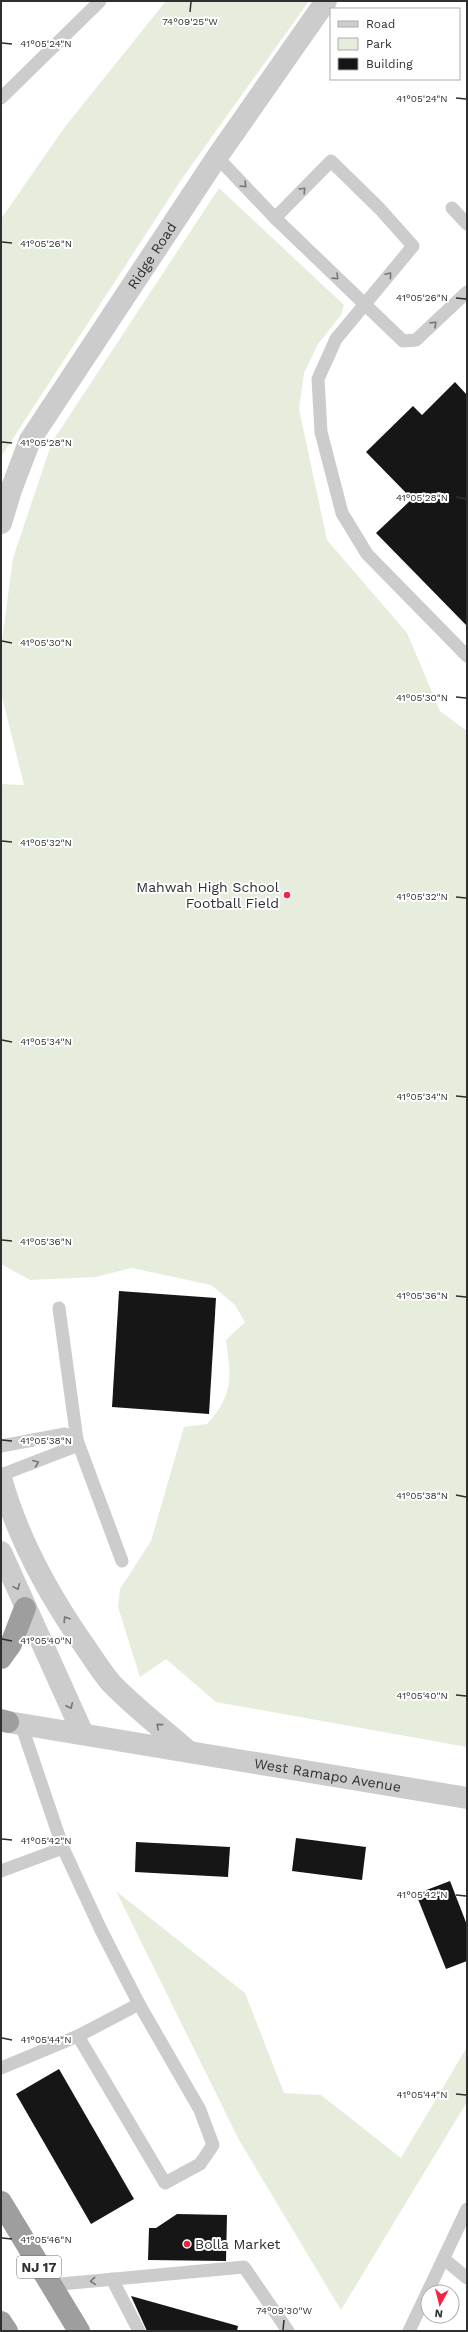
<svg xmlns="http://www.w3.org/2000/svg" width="468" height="2332" font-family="'Work Sans',sans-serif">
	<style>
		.green { fill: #e6eddc }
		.building { fill: #161616 }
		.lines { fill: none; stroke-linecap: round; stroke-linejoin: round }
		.service { stroke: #ccc; stroke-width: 13 }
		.tertiary { stroke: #ccc; stroke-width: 22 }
		.trunk { stroke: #9e9e9e; stroke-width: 22 }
		.oneway { stroke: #767676 }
		.ticks { fill: none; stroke: #2f2f2f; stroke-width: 1.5 }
		.poi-dot { fill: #f32443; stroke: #fff; stroke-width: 1.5 }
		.labels { text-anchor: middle; stroke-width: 4; stroke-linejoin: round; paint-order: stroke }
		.shield { fill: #fff; stroke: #6d6d6d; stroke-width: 1 }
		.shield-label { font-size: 13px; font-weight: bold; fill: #2f2f2f }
		.street-label { font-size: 14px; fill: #2f2f2f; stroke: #fff }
		.poi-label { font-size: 14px; fill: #2f2f2f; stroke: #fff; text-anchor: end }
		.ticks-label { font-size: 10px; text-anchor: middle; fill: #2f2f2f; stroke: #fff; stroke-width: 4; stroke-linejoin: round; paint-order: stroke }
	</style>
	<rect width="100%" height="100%" fill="#fff"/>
	<g class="green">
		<polygon points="166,1 309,1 181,180 1,457 1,219 64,128"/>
		<path d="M 219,188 L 344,305 L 341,315 L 318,344 L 304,373 L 299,409 L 327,540 L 407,633 L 440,711 L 467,731 L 467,1747 L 216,1702 L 166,1659 L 140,1677 L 118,1607 L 120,1589 L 151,1541 L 184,1427 L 207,1424 C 234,1395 231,1376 226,1340 L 245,1322 L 235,1305 L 211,1285 L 132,1268 L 95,1277 L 30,1280 L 1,1264 L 1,784 L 24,785 L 1,693 L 1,648 L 13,558 L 52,442 Z"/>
		<polygon points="116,1891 245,1993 284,2093 321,2095 401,2158 467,2047 467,2102 341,2310 239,2140"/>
	</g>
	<g class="building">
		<polygon points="455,382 467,395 467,626 376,533 412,499 366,452 413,406 422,415"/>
		<polygon points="119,1291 216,1298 209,1414 112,1407"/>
		<polygon points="296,1838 366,1847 362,1880 292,1871"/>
		<polygon points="136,1842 230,1847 228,1877 135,1872"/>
		<polygon points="450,1881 467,1925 467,1961 446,1969 416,1894"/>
		<polygon points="59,2069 134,2199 91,2224 16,2094"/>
		<polygon points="177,2214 227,2215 226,2261 148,2260 149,2228 156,2228"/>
		<polygon points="131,2296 238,2326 237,2331 147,2331"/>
	</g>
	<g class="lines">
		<g class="service">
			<polyline points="1,98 100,1"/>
			<polyline points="217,157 275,218 403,341 416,340 467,292"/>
			<polyline points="452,208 467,224"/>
			<polyline points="275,218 331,161 380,209 413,246 336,339 318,379 321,432 342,513 367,554 467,656"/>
			<polyline points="59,1308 77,1440 122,1561"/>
			<polyline points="1,1446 65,1434 77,1440 71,1448 1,1475"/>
			<polyline points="1,1871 63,1848"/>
			<polyline points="78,2036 139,2004"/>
			<polyline points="1,2068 78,2036 165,2183 200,2164 213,2145 200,2110 139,2004 101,1930 63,1848 21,1724"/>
			<polyline points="444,2259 467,2278"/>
			<polyline points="112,2279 139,2331"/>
			<polyline points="50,2285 244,2267 288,2331"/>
			<polyline points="409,2331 467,2209"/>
		</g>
		<g class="tertiary">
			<path id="s1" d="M 1,523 L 11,490 L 30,440 L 217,157 L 326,1"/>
			<path d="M 1,1478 C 17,1536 45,1588 79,1638 C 90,1653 99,1669 111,1683 C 135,1708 163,1729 189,1752"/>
			<polyline points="1,1552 83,1734"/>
			<path id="s2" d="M 8,1722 L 467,1798"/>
		</g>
		<g class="trunk">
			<polyline points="1,1658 11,1644 25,1608"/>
			<polyline points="1,1720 8,1722"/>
			<polyline points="1,2202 79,2331"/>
			<polyline points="1,2322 7,2331"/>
		</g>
	</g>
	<defs><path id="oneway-chevron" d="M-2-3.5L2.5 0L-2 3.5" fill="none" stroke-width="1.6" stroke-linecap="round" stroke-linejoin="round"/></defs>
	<g class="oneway">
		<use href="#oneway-chevron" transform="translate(244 185) rotate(46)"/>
		<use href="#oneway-chevron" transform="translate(303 190) rotate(-46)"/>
		<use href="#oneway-chevron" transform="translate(389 275) rotate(-50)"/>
		<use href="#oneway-chevron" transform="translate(336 277) rotate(44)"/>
		<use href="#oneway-chevron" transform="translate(434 324) rotate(-44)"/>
		<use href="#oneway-chevron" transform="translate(36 1463) rotate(-23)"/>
		<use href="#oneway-chevron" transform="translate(17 1587) rotate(66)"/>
		<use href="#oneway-chevron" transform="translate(66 1619) rotate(-123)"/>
		<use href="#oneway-chevron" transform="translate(70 1706) rotate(65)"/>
		<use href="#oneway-chevron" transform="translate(159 1726) rotate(-139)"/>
		<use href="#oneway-chevron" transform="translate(93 2281) rotate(175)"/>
	</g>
	<path class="ticks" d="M 190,12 L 191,2M 2,43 L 12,44M 456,98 L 466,99M 2,242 L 12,243M 456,298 L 466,299M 2,442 L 12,443M 456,497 L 466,499M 2,641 L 12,643M 456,697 L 466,698M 2,841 L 12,842M 456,897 L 466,898M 2,1040 L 12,1042M 456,1096 L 466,1097M 2,1240 L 12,1241M 456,1296 L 466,1297M 2,1440 L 12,1441M 456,1495 L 466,1497M 2,1639 L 12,1641M 456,1695 L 466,1696M 2,1839 L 12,1840M 456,1895 L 466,1896M 2,2038 L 12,2040M 456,2094 L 466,2095M 2,2238 L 12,2239M 283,2330 L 284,2320"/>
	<g class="poi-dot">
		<circle cx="287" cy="895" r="4"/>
		<circle cx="187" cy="2244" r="4"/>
	</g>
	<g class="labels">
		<rect class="shield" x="17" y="2256" width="44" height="22" rx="3"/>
		<g class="shield-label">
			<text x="39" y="2272">NJ 17</text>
		</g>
		<g class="street-label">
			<text dy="5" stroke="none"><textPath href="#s1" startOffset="309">Ridge Road</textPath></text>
			<text dy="5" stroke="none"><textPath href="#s2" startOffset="324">West Ramapo Avenue</textPath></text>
		</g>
		<g class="poi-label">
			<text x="279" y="892">Mahwah High School<tspan x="279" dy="16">Football Field</tspan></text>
			<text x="195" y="2249" text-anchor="start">Bolla Market</text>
		</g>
	</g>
	<g class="ticks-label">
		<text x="190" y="25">74°09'25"W</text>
		<text x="46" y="47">41°05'24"N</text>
		<text x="422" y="102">41°05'24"N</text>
		<text x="46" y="247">41°05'26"N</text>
		<text x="422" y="301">41°05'26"N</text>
		<text x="46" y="446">41°05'28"N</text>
		<text x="422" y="501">41°05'28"N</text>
		<text x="46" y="646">41°05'30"N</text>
		<text x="422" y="701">41°05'30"N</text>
		<text x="46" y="846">41°05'32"N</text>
		<text x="422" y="900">41°05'32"N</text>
		<text x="46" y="1045">41°05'34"N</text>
		<text x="422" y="1100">41°05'34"N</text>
		<text x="46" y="1245">41°05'36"N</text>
		<text x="422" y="1299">41°05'36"N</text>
		<text x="46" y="1444">41°05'38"N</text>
		<text x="422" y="1499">41°05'38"N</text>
		<text x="46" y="1644">41°05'40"N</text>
		<text x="422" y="1699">41°05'40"N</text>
		<text x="46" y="1844">41°05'42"N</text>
		<text x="422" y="1898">41°05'42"N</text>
		<text x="46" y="2043">41°05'44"N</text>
		<text x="422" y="2098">41°05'44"N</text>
		<text x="46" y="2243">41°05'46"N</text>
		<text x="284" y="2314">74°09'30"W</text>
	</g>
	<rect width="468" height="2332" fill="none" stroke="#2f2f2f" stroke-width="4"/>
	<rect x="330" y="8" width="130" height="72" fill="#ffffff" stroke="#acacac"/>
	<rect x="338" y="21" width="20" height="6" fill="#cccccc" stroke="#acacac"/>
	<text x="366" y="28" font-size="12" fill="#2f2f2f">Road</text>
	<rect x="338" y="38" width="20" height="12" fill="#e6eddc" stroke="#acacac"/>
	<text x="366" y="48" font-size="12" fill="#2f2f2f">Park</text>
	<rect x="338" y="58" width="20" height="12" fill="#161616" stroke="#acacac"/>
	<text x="366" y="68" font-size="12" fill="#2f2f2f">Building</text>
	<g transform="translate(440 2304) rotate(187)"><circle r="19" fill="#ffffff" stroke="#acacac"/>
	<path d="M0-3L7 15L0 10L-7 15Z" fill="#f32443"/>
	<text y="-6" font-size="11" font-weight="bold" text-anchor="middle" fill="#2f2f2f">N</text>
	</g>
</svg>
